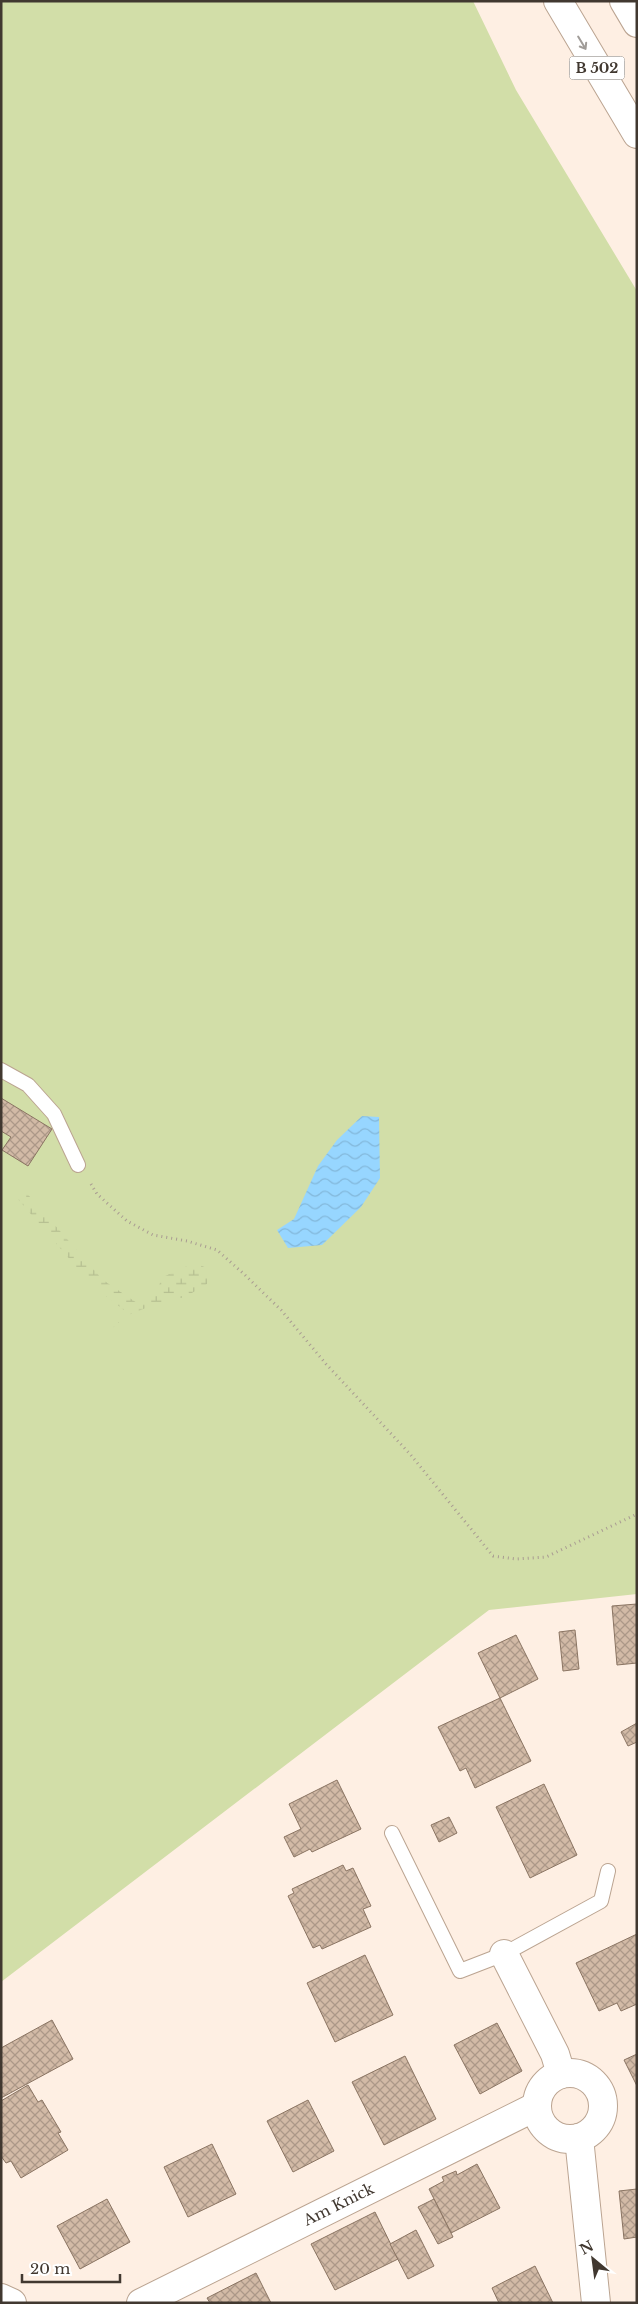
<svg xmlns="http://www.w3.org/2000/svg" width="638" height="2304" font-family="'Libre Baskerville',serif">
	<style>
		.grass { fill: #d2dea8 }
		.wetland { fill: url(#wetland-marsh) }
		.water { fill: url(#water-waves) }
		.building { fill: url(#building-cross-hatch); stroke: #8a7462 }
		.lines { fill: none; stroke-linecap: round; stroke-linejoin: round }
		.lane-casing { stroke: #bba491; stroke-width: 16 }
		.street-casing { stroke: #bba491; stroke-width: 30 }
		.highway-casing { stroke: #bba491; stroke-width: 30 }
		.path { stroke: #a99c92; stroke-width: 3; stroke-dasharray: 1 4; stroke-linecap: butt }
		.lane { stroke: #fff; stroke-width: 14 }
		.street { stroke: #fff; stroke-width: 28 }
		.highway { stroke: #fff; stroke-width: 28 }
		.oneway { stroke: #a09c98 }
		.labels { text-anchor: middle; stroke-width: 4; stroke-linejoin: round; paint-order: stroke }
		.shield { fill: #fff; stroke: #7a746e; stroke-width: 1 }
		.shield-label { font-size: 14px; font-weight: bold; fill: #413830 }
		.street-label { font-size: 15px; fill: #413830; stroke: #fff }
	</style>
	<defs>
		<pattern id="wetland-marsh" width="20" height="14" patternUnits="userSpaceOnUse" patternTransform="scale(1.25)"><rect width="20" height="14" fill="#d2dea8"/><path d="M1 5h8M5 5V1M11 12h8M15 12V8" fill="none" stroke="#b6bf91"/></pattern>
		<pattern id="water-waves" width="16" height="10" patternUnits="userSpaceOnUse" patternTransform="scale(1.25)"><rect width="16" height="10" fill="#97d6ff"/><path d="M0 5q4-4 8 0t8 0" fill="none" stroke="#83b8db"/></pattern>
		<pattern id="building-cross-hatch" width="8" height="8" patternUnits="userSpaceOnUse" patternTransform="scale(1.25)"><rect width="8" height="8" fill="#d2baa6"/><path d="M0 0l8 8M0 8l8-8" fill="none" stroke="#ac9888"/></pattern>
	</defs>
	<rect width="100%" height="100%" fill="#feefe3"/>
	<polygon class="grass" points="1,1 473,1 516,90 637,291 637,1594 489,1610 1,1982"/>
	<polygon class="wetland" points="24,1190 103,1280 137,1303 154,1295 163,1277 194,1263 207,1268 207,1284 185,1297 158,1303 126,1316 108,1332 116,1318 125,1311 91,1284 17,1198"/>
	<polygon class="water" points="362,1116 379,1117 380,1178 361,1207 322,1245 288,1248 277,1230 294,1219 318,1166 337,1140"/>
	<g class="building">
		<polygon points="1,1098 52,1129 28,1166 2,1150 11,1137 1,1131"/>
		<polygon points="637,1604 637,1663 617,1665 612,1606"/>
		<polygon points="575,1630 579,1669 563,1671 559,1632"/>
		<polygon points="516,1635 538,1679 500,1698 478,1653"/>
		<polygon points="500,1698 531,1761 475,1788 466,1768 460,1771 438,1727"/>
		<polygon points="637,1723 637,1742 628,1746 621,1732"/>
		<polygon points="337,1780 361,1829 312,1852 310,1849 294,1857 284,1837 301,1829 289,1804"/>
		<polygon points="544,1784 577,1855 530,1878 496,1807"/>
		<polygon points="449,1817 457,1833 439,1842 431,1825"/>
		<polygon points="343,1865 346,1871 353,1868 371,1906 363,1909 371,1927 322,1949 320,1945 313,1948 288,1896 294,1893 292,1889"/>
		<polygon points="637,1934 637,2004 621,2011 617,2003 599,2011 576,1963"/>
		<polygon points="365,1955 393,2015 335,2042 307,1983"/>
		<polygon points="52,2020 73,2059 1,2098 1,2048"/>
		<polygon points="497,2023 522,2071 480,2094 454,2045"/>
		<polygon points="637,2054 637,2086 624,2060"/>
		<polygon points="405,2056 436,2119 384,2145 352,2082"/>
		<polygon points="28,2085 38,2102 42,2100 61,2132 58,2133 68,2150 21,2178 11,2161 6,2163 1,2156 1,2101"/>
		<polygon points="308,2100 334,2151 293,2172 267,2121"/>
		<polygon points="212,2144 236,2194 188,2217 164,2167"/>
		<polygon points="477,2164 500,2208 451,2233 429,2189 444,2181 442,2177 456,2171 457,2175"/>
		<polygon points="637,2189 637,2237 624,2239 619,2191"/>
		<polygon points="107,2199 130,2242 80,2269 57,2226"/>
		<polygon points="434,2199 453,2237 438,2244 418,2207"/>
		<polygon points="375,2212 398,2259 335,2290 311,2244"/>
		<polygon points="416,2230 434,2266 408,2279 390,2244"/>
		<polygon points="535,2266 553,2303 499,2303 492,2288"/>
		<polygon points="256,2273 271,2303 210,2303 207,2298"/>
	</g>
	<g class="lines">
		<defs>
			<g id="lane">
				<polyline points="1,1070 28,1085 54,1114 78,1165"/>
				<polyline points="392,1833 460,1971 504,1954 601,1901 608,1871"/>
			</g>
			<g id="street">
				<polyline points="504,1954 555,2054 561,2074"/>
				<circle cx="570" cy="2106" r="33"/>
				<polyline points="579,2138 596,2303"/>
				<polyline points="1,2298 12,2303"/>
				<path id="s1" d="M 141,2303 L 537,2106"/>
			</g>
			<g id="highway">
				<polyline points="558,1 637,134"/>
				<polyline points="624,1 637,23"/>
			</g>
		</defs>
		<use href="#lane" class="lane-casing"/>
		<use href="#street" class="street-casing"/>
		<use href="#highway" class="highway-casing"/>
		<polyline class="path" points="91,1184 97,1194 127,1221 153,1235 187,1241 217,1250 245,1275 281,1310 326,1364 410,1454 493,1556 516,1559 546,1557 637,1514"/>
		<use href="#lane" class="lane"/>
		<use href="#street" class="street"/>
		<use href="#highway" class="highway"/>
	</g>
	<defs><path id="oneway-shaft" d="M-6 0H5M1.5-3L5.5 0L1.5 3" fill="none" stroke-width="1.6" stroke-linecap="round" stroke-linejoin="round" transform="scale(1.25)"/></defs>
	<use class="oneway" href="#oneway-shaft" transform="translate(582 43) rotate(59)"/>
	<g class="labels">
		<rect class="shield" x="569.5" y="56.5" width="55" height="23" rx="4"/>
		<g class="shield-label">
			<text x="597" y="73">B 502</text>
		</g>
		<g class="street-label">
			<text dy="5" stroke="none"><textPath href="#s1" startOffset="221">Am Knick</textPath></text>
		</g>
	</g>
	<rect width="638" height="2304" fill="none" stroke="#413830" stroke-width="5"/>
	<g transform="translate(593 2259) rotate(331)" stroke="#ffffff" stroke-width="4" paint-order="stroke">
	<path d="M0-4L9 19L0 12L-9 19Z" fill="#413830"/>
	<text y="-8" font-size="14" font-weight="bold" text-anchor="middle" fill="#413830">N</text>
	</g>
	<path d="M22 2274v8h98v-8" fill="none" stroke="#413830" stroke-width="2.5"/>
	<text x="30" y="2274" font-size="15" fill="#413830" stroke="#ffffff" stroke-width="4" paint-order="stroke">20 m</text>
</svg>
